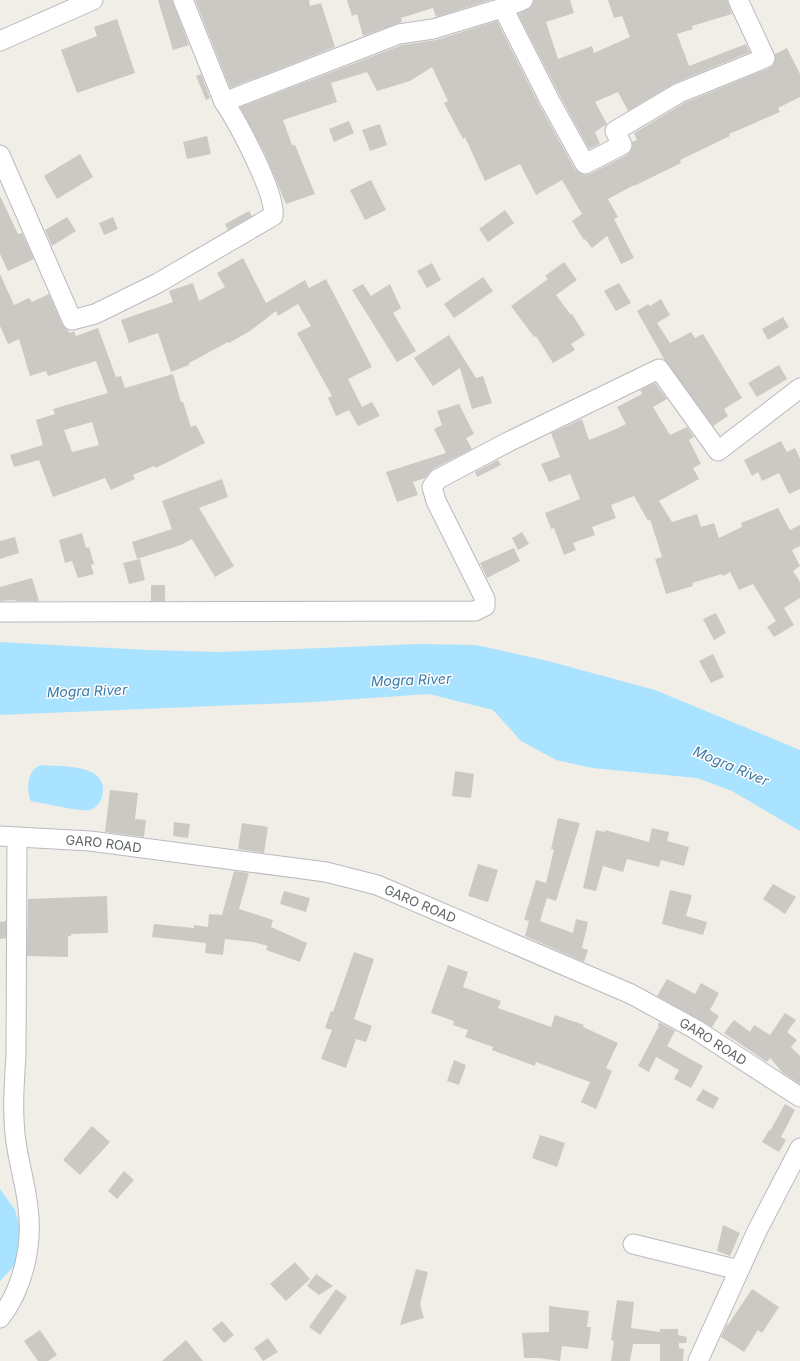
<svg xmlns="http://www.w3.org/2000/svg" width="800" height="1361" font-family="Inter,sans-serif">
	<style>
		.water { fill: #aae3ff }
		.building { fill: #ccc9c4; fill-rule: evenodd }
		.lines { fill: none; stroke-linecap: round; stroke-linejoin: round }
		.minor-casing { stroke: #b7babe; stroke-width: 21 }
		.minor { stroke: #fff; stroke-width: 19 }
		.labels { text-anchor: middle; stroke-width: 3; stroke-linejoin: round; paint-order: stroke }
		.street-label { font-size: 13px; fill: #5e6468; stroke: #fff }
		.water-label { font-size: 14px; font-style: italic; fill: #3b7aa5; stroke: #fff }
	</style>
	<rect width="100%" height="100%" fill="#f1eee7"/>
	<g class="water">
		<polygon points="0,642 148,650 220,652 418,644 476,645 548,661 655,690 800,750 800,831 732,791 697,778 592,768 556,760 521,741 493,710 429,694 312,702 0,715"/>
		<path d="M 41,765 C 62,767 111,763 102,797 C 100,803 96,808 90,810 C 79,812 44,803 31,801 C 26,789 27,769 41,765 Z"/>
		<polygon points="0,1189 15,1210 20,1226 22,1242 18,1262 0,1281"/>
	</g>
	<g class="building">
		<polygon points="158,0 172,0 189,45 173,50"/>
		<polygon points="195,0 309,0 310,6 321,3 335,47 230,88"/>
		<polygon points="347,0 491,0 436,17 433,8 401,18 402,22 363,36 357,14 352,16"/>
		<polygon points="534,0 570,0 574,13 546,22 558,59 592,46 594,53 630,37 622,16 614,18 608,0 727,0 732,14 692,26 693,29 677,34 689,66 746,44 750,52 675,83 628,111 618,92 595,102 607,124 595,132 600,144 589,149 560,96 518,14 531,7"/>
		<polygon points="117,19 135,73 77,93 61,50 97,36 94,27"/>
		<polygon points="497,21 540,106 575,169 584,175 590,174 627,155 631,151 632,142 637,140 634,133 684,103 769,68 774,64 775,54 787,48 800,74 800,97 778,108 780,112 729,134 730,136 680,160 681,163 634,186 634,185 608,199 618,217 614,219 634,258 621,264 607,236 592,248 585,239 584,240 572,221 582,214 562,180 536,195 520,164 485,181 465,137 463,139 444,103 448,101 432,67 410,81 377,91 367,72 331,83 337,102 283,120 292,145 295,145 315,194 286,204 265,154 240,107 402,45 436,40"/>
		<polygon points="201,74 210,98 206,100 196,76"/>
		<polygon points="349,121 354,133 334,142 329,129"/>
		<polygon points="380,124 387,145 370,151 362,130"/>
		<polygon points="207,136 211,154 187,159 183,142"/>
		<polygon points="80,154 93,177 57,199 44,176"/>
		<polygon points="371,180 386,210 365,220 350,190"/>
		<polygon points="0,196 18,234 22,233 34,259 8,271 0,254"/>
		<polygon points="505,210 514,223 488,242 479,229"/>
		<polygon points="249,211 252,216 228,230 225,224"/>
		<polygon points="67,217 76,231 52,246 45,230"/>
		<polygon points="113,217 118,229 104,235 99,223"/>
		<polygon points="243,258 266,303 305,280 309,288 326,279 372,367 348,379 362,407 372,402 380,416 358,426 349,410 336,416 328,398 332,396 297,333 311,326 298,304 278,316 276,311 250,331 229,343 228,342 189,363 189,365 171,372 158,333 129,343 121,320 173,302 169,291 193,283 199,301 225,287 217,273"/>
		<polygon points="564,262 577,280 556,295 571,315 572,314 585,335 571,344 575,350 553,363 536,336 534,337 511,306 548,279 545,276"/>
		<polygon points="432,263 441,280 427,288 417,271"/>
		<path d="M 0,274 L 14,305 L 29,298 L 32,302 L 49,294 L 62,324 L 70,333 L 74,331 L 76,336 L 98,328 L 116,377 L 121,376 L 125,388 L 173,374 L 181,402 L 183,402 L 191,427 L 196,425 L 205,443 L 156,468 L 154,466 L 133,475 L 135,479 L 111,490 L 105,478 L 53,497 L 39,460 L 14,467 L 10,455 L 43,445 L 36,420 L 55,414 L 53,409 L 108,393 L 96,361 L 48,376 L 46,371 L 30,376 L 19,339 L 8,344 L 0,326 ZM 92,422 L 99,445 L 72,452 L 64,430 Z"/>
		<polygon points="483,277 493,291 454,318 444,304"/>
		<polygon points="619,283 631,303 616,311 604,291"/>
		<polygon points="363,284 371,296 390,284 401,308 393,313 416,351 397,362 352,290"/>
		<polygon points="661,299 670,315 657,323 670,343 691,332 695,338 703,334 742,398 724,409 728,416 713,426 664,359 637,311 648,304 650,306"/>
		<polygon points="783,317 789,327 768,340 762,329"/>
		<polygon points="449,335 476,378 483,376 492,403 472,409 460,368 433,386 414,358"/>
		<polygon points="779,365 787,379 757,397 748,383"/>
		<polygon points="655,383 667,399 653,407 670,435 687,427 694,437 689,440 701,464 693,468 699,479 659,501 672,522 697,514 701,527 714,523 719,538 742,527 741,523 778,508 790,530 800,525 800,546 792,550 800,566 793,571 800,582 800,598 784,608 794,625 774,637 767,627 776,621 753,584 739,590 730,572 723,576 722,574 692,583 693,586 666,594 655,559 662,557 650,519 648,521 634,496 611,505 616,518 592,527 595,535 573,543 576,550 564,555 554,528 551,529 545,513 580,499 570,474 549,482 541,464 560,457 551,433 582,419 589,440 616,429 626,424 617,407 642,394 640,390"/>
		<polygon points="459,404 474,434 466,438 472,449 433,469 425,478 413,482 418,495 397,502 386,472 446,453 434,429 442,425 437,411"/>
		<polygon points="781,441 787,452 795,448 800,459 800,489 789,494 779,473 762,481 758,472 752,476 744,460"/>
		<polygon points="498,460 501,465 477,477 475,472"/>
		<polygon points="222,479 228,497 199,508 234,566 215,577 192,539 181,545 137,559 132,542 172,529 162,501"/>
		<polygon points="522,532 529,544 518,550 512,538"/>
		<polygon points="82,533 86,548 89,547 94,564 91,565 94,574 78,578 72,561 65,563 59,540"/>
		<polygon points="15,537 19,553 0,559 0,541"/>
		<polygon points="514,548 520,561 487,578 480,563"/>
		<polygon points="140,559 145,580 129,584 123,563"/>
		<polygon points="32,578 39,601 16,601 15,600 0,601 0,587"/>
		<rect x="151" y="585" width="14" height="16"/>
		<polygon points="716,613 726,633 714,640 703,619"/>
		<polygon points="713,654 724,677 711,683 699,661"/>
		<polygon points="455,771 474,774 471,798 452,796"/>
		<polygon points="110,790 138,793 135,819 146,820 144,837 105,832"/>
		<polygon points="558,818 580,823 556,901 547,898 540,921 573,933 576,919 588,922 582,948 588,950 584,962 525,936 529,921 524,920 536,880 546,883 554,850 551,849"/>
		<polygon points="174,822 190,824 188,838 173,836"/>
		<polygon points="242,823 268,827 264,853 238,849"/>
		<polygon points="652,828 669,832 667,841 689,847 684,866 661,860 659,867 627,859 623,872 603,866 596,891 583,888 596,830 605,832 605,830 649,842"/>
		<polygon points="478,864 498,870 488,902 468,896"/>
		<polygon points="234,871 249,873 239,909 273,920 271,927 307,943 300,962 266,950 268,946 253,942 225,939 223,955 205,953 206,943 152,937 154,924 194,928 194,925 208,927 209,914 222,915"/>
		<polygon points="773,884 796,897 785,914 763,899"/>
		<polygon points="670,890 692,895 686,916 707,922 703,935 662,924"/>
		<polygon points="284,891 310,898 306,912 280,904"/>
		<polygon points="107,896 108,933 71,934 71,936 68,936 68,957 27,956 28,899"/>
		<polygon points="6,921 6,938 0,939 0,922"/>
		<polygon points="354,952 374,959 354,1019 372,1026 366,1042 356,1039 346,1068 321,1059 332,1030 325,1028 331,1011 333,1012"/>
		<polygon points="448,965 468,972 463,987 501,1001 498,1008 551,1027 555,1015 584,1025 583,1027 618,1043 606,1068 612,1071 596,1109 581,1102 590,1082 536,1062 535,1066 492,1050 493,1047 465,1037 468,1030 453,1025 454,1021 431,1013"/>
		<polygon points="667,979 695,994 701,983 719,993 710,1010 719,1016 712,1027 657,996"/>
		<polygon points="785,1013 796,1020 787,1032 797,1040 791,1047 800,1056 800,1084 783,1073 770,1058 767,1062 724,1033 734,1020 750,1032 754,1025 770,1035"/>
		<polygon points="659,1022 675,1031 667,1046 703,1066 691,1088 674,1079 679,1070 656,1057 649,1072 638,1066 659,1026 658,1025"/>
		<polygon points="454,1060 466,1065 459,1085 447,1081"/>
		<polygon points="703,1089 719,1098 713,1109 696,1100"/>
		<polygon points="785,1104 795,1110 781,1137 786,1140 779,1152 762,1142 769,1130 770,1131"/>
		<polygon points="92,1126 110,1142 80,1175 63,1160"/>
		<polygon points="540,1135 565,1143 557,1167 532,1158"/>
		<polygon points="124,1171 134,1180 117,1199 108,1191"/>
		<polygon points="723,1225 740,1233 730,1256 717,1251"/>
		<polygon points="295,1262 310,1279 286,1301 270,1284"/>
		<polygon points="416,1269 428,1272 420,1304 424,1318 400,1325"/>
		<polygon points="316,1274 333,1286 319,1295 307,1286"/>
		<polygon points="336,1289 347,1297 320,1335 309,1327"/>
		<polygon points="752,1289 779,1307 762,1333 758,1330 744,1352 721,1337 727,1324 728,1325"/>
		<polygon points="617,1300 634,1302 631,1328 660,1332 660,1329 678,1329 678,1335 687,1337 686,1343 679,1343 679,1348 684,1349 683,1361 660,1361 660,1344 633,1344 630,1361 611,1361 614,1341 611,1340"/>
		<polygon points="549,1306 589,1311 587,1327 591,1327 588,1349 562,1346 560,1361 539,1358 524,1358 522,1333 549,1332"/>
		<polygon points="222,1321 234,1335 224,1343 212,1329"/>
		<polygon points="40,1330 57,1355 48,1361 38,1361 24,1341"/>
		<polygon points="268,1338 278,1352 263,1361 254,1348"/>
		<polygon points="186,1340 203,1361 162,1361"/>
	</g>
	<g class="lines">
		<defs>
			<g id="minor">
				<polyline points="183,0 224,102 399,34 433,29 506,7 523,0"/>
				<polyline points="503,8 550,101 585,164 622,145 615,131 679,93 765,58 738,0"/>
				<polyline points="0,41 93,0"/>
				<path d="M 0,155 L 72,320 L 95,314 L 158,283 L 273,216 C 277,195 237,121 224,102"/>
				<polyline points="0,612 475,611 485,606 485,599 436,501 432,487 438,479 508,442 659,369 718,451 800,388"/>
				<path id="s1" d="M 0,836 L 90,841 L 326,872 L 377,885 L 631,994 L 695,1029 L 800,1097"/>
				<polyline points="633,1244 739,1270"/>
				<path d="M 0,1318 C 23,1289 33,1245 28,1208 C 26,1186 19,1164 16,1142 C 12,1114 14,1084 16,1056 L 17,837"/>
				<polyline points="698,1361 757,1231 800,1148"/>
			</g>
		</defs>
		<use href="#minor" class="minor-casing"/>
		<use href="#minor" class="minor"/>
	</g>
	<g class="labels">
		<g class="street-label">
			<text dy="5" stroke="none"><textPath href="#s1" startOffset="104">GARO ROAD</textPath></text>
			<text dy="5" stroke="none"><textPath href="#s1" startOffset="428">GARO ROAD</textPath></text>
			<text dy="5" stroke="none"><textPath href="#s1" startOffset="752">GARO ROAD</textPath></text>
		</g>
		<g class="water-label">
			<text transform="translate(411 680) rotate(-2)" y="5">Mogra River</text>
			<text transform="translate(87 691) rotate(-2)" y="5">Mogra River</text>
			<text transform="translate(731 766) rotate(23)" y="5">Mogra River</text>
		</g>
	</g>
</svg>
